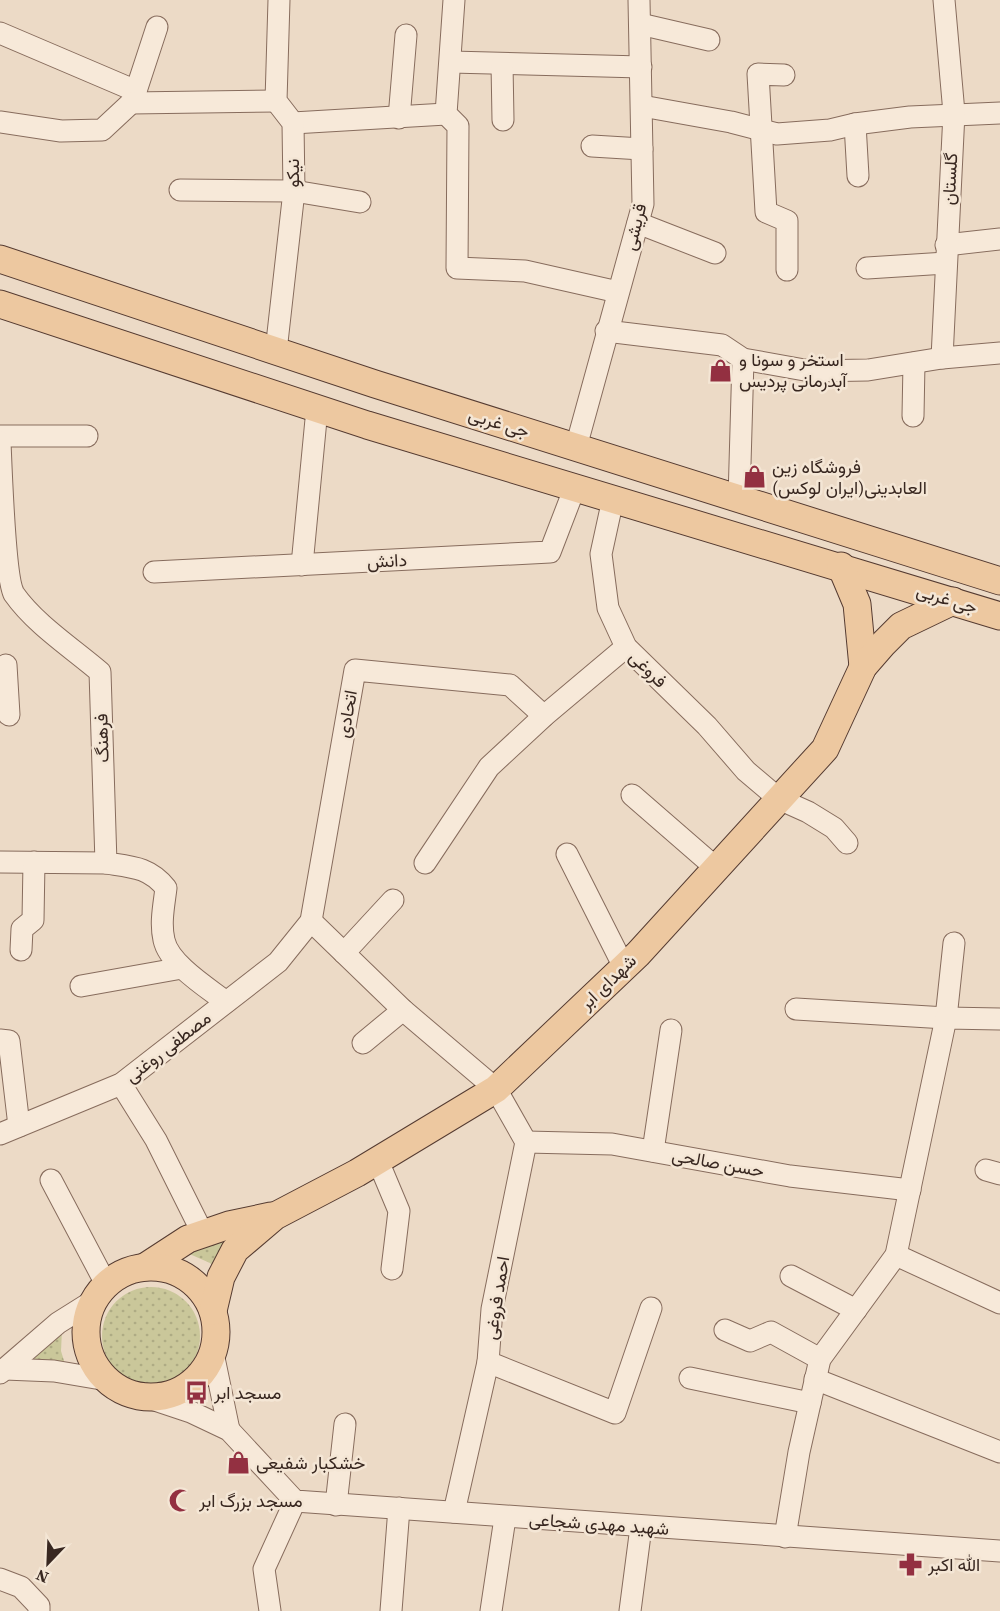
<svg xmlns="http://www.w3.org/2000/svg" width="1000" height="1611" font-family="'Source Serif 4',Vazirmatn,serif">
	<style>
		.grass { fill: url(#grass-dots) }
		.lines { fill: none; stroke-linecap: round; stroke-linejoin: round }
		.minor-casing { stroke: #876c5d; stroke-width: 23 }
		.major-casing { stroke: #553b31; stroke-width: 29 }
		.minor { stroke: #f7e9d9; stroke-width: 21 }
		.major { stroke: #edc8a0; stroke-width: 27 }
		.labels { text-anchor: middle; stroke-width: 5; stroke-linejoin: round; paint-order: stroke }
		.street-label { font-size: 18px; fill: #382720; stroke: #f4e6d5 }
		.poi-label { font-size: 18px; fill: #382720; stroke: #f4e6d5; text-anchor: start }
	</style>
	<defs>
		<pattern id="grass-dots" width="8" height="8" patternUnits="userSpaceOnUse" patternTransform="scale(1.5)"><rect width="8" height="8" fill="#cac79a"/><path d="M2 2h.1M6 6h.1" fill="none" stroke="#aeab84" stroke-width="1.8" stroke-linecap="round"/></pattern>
	</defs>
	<rect width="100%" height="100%" fill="#ecdac6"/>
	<g class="grass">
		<polygon points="246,1226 218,1271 210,1263 185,1252"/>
		<circle cx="151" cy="1336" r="49"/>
		<polygon points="62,1330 61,1351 65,1364 18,1364"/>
	</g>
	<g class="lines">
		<defs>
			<g id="minor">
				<polyline points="454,0 446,114 458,126 457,268 525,271 618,292"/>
				<polyline points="640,24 709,40"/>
				<polyline points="0,33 136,91 131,103 102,130 61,131 0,122"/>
				<polyline points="451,62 641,67"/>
				<polyline points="502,64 503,120"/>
				<polyline points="784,75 758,74 766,212 787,221 787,270"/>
				<polyline points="136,91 157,27"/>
				<polyline points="131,103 276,101"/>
				<polyline points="642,106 731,122 777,134 830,130 855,124 910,117 1000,113"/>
				<polyline points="399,118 406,35"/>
				<polyline points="293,123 446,114"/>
				<polyline points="855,124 858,176"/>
				<polyline points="592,146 642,149"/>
				<polyline points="180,190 294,191 360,202"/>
				<polyline points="638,223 715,253"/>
				<polyline points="946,245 1000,239"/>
				<polyline points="867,268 946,263"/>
				<polyline points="606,331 722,345 743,359 810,371 868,370 942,358 1000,353"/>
				<polyline points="276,351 294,191 293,123 276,101 279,0"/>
				<polyline points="942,358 954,113 944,0"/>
				<polyline points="913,416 914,363"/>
				<polyline points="0,436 87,436"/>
				<path d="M 0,442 C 1,466 5,579 14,594 C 35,624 72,648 100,672 L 106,863 C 132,867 149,867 166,888 C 164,905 160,923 164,940 C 169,964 208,988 226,1002"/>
				<polyline points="576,447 643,204 639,0"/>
				<polyline points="613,499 601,554 608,608 626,647 707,726 746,771 779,799 808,812 834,828 847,843"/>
				<polyline points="739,499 743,359"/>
				<polyline points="302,565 317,409"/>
				<polyline points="154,572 550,552 575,487"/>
				<polyline points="6,665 9,715"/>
				<polyline points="632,795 716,868"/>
				<polyline points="567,854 624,967"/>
				<polyline points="0,862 106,863"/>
				<polyline points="425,863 489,767 544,716 626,647"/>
				<polyline points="311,921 403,1010 496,1089 526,1142 492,1309 488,1362 454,1512"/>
				<polyline points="21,950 22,929 33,920 34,862"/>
				<polyline points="344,953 393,900"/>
				<polyline points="81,986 182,968"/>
				<polyline points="796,1009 946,1018 954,943"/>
				<polyline points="0,1040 9,1041 19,1126"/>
				<polyline points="363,1043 403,1010"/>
				<polyline points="121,1084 156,1140 203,1234"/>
				<polyline points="0,1134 121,1084 278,962 311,921 355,670 510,685 544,716"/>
				<polyline points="526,1142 612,1144 790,1176 910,1190"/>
				<polyline points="653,1151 671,1030"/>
				<polyline points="378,1161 399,1211 392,1269"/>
				<polyline points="986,1170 1000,1174"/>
				<polyline points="51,1180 106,1284"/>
				<polyline points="896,1255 1000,1303"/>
				<polyline points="791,1276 856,1310"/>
				<polyline points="725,1330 750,1341 771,1332 820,1359"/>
				<polyline points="213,1353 229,1430"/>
				<polyline points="488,1362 615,1413 651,1308"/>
				<polyline points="5,1369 54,1371 107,1380"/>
				<polyline points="0,1373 58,1323 93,1301"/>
				<polyline points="690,1378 810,1403"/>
				<polyline points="815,1379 1000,1452"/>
				<polyline points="146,1397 191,1412 229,1430 295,1501 1000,1551"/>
				<polyline points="336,1505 345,1424"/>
				<polyline points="785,1537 799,1452 820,1359 896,1255 946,1018 1000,1019"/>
				<polyline points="0,1579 21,1587 39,1606 39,1611"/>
				<polyline points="270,1611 264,1569 295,1501"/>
				<polyline points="391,1611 399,1508"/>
				<polyline points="491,1611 505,1518"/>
				<polyline points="630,1611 641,1527"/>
			</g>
			<g id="major">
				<polyline points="0,259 375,384 1000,581"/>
				<polyline points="0,304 367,425 1000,616"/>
				<polyline points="841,566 857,604 863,667"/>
				<polyline points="145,1267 188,1239 229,1225 271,1216"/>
				<circle cx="151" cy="1332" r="65"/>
				<polyline points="213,1311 221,1277 235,1250 275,1216 357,1173 496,1089 638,954 825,749 863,667 883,644 901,626 953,601"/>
			</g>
		</defs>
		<use href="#minor" class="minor-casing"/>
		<use href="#major" class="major-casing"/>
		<use href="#minor" class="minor"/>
		<use href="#major" class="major"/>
	</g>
	<defs>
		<symbol id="shop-bare" viewBox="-9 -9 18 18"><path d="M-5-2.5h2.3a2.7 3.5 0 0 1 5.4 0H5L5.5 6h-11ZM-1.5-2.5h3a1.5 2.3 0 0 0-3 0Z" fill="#933041" stroke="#f4e6d5" stroke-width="2.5" paint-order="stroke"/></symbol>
		<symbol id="bus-bare" viewBox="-9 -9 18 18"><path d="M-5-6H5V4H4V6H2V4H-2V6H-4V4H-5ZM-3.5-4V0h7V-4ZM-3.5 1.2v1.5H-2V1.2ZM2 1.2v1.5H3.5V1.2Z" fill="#933041" stroke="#f4e6d5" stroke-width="2.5" paint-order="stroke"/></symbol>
		<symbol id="mosque-bare" viewBox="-9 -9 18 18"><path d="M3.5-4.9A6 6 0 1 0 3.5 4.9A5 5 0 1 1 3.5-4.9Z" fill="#933041" stroke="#f4e6d5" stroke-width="2.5" paint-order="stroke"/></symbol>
		<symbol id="pharmacy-bare" viewBox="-9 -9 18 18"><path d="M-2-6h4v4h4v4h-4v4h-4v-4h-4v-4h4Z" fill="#933041" stroke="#f4e6d5" stroke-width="2.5" paint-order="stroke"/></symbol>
	</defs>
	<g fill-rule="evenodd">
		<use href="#shop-bare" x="704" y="354" width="33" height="33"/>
		<use href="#shop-bare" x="738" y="460" width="33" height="33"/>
		<use href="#bus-bare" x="180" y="1376" width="33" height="33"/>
		<use href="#shop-bare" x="222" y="1446" width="33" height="33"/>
		<use href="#mosque-bare" x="164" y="1484" width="33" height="33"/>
		<use href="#pharmacy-bare" x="894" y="1548" width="33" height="33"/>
	</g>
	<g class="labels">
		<g class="street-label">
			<text transform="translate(293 173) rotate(-90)" y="6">نیکو</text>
			<text transform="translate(950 179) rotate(-87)" y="6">گلستان</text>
			<text transform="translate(635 227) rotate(-76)" y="6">قریشی</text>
			<text transform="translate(499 423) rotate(17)" y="6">جی غربی</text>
			<text transform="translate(387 561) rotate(-3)" y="6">دانش</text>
			<text transform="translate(947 599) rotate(17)" y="6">جی غربی</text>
			<text transform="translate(648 669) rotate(44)" y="6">فروغی</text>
			<text transform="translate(347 714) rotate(-80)" y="6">اتحادی</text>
			<text transform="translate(102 738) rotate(-92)" y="6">فرهنگ</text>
			<text transform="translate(608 982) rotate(-44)" y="6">شهدای ابر</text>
			<text transform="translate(168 1047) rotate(-38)" y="6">مصطفی روغنی</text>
			<text transform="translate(718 1163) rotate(10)" y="6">حسن صالحی</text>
			<text transform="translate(497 1298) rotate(-81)" y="6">احمد فروغی</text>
			<text transform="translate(599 1524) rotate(4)" y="6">شهید مهدی شجاعی</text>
		</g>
		<g class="poi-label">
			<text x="739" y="366">استخر و سونا و<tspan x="739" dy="21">آبدرمانی پردیس</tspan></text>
			<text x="772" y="473">فروشگاه زین<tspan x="772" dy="21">العابدینی(ایران لوکس)</tspan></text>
			<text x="214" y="1399">مسجد ابر</text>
			<text x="256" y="1469">خشکبار شفیعی</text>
			<text x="199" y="1507">مسجد بزرگ ابر</text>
			<text x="928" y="1571">الله اکبر</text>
		</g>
	</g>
	<g transform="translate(48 1563) rotate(203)" stroke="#f4e6d5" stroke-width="4.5" paint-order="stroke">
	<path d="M0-4.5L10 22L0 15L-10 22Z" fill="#382720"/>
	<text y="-9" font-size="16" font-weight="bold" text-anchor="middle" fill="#382720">N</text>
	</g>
</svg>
